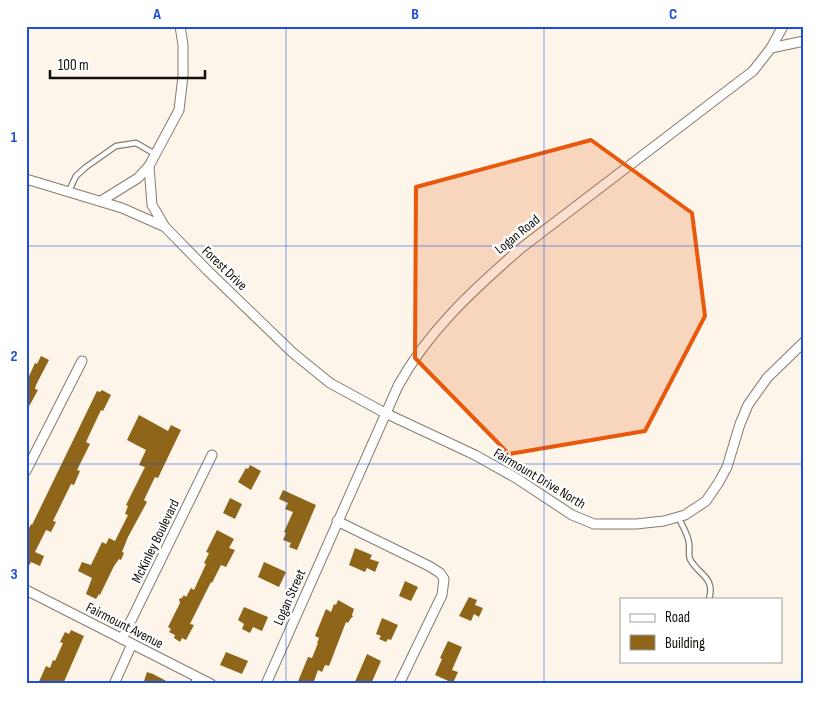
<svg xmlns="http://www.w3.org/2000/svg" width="830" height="710" font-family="'Sofia Sans Condensed',sans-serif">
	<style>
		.building { fill: #8f6519 }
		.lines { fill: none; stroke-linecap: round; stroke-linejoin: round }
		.service-casing { stroke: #857c6f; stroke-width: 7 }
		.minor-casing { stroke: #857c6f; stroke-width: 11 }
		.service { stroke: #fff; stroke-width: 4.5 }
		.minor { stroke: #fff; stroke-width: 9 }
		.marked { fill: #e8590c; fill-opacity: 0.2; stroke: #e8590c; stroke-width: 4; stroke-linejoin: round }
		.grid { fill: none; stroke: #1d4ed8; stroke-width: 1; stroke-opacity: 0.55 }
		.labels { text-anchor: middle; stroke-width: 5; stroke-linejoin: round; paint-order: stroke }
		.street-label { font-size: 14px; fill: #120f0a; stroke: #fff }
		.neatline { fill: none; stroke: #1d4ed8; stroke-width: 2 }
		.grid-label { font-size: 16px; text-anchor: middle; font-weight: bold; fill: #1d4ed8 }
	</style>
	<rect width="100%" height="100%" fill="#fdf5ea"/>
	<g class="building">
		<polygon points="41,356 49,360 36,385 35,389 38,390 26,412 26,383 35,363 37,364"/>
		<polygon points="102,390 111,395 103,411 101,410 86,442 90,444 77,470 80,471 74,485 71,484 53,521 56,522 51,532 46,530 35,552 44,556 40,566 31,562 26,571 26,534 31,524 32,525 97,391 100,392"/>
		<polygon points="139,415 168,431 171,425 181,430 158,478 155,477 144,500 147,502 128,537 122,552 124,553 121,560 119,559 114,566 100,595 99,594 96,599 86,594 92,578 78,571 82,562 91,565 102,542 106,544 109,538 115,541 128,515 125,514 128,506 126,505 145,467 139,465 146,450 127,440"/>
		<polygon points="250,465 261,471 251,490 238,482 246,468 248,469"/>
		<polygon points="283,490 316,505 297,550 289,547 291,543 283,540 286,533 284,532 293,512 285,509 288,503 279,499"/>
		<polygon points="230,498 242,504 235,519 223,513"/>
		<polygon points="217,530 234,539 229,548 235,550 226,567 221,565 212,583 211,582 190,624 194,625 186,640 182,638 180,642 174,638 175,635 169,632 171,629 168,627 180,603 179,599 182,598 184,595 186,597 191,588 194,590 206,564 204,563 209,553 206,552"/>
		<polygon points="355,548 372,555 370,559 379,562 375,572 367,568 365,572 349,565"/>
		<polygon points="264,562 286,572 279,587 258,577"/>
		<polygon points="405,581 418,587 411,601 399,596"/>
		<polygon points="469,597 477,600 475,605 483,608 479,617 474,614 471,621 459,616"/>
		<polygon points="338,600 354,609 352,615 353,617 351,618 348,623 346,622 329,666 325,665 322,672 318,670 313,684 297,684 308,657 312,658 318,643 317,643 319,638 315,636 326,609 331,612 334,604 336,605"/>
		<polygon points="244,607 268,617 262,631 253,627 250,633 242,629 244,624 238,620"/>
		<polygon points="382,618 398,625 391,640 388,639 386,642 379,639 381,636 376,634"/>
		<polygon points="71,630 84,636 63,684 38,684 46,666 50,668 53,660 55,661 63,643 60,642 65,632 69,634"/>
		<polygon points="448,641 462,647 452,670 458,672 453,683 435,675 442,659 440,658"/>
		<polygon points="226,652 248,661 242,674 220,665"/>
		<polygon points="367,654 381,661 371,684 354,684"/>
		<polygon points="147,672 153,674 172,684 143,684"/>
	</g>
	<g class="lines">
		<defs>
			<g id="service">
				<polyline points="68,193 76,176 86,167 116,146 136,143 155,154"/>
				<path d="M 678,517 C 682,525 688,534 689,543 C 690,548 688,554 690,559 C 697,574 716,577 709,599"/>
				<polyline points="193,684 196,676"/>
			</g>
			<g id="minor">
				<polyline points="771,48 804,41"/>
				<polyline points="149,166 152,205 165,227"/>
				<polyline points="26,179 122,208 165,227 207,270 293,353 330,383 385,413 475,455 516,478 572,515 594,524 636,524 664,521 685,515 706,501 719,482 727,467 740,424 748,405 767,378 804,342"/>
				<polyline points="101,201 138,178 149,166 179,110 183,76 183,45 180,26"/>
				<polyline points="26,471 82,361"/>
				<polyline points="337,521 429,566 440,573 444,579 442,595 399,684"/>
				<polyline points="26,590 211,684"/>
				<polyline points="122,639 212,455"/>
				<polyline points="114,684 132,644"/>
				<path d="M 266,684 L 398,386 C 428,331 473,290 520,249 L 753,71 L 771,48 L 783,26"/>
			</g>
		</defs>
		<use href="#service" class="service-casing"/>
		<use href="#minor" class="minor-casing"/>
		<use href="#service" class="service"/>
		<use href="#minor" class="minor"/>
	</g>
	<path class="marked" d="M 591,140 L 692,213 L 705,316 L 645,431 L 509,454 L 415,358 L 416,187 Z"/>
	<path class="grid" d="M 286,26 L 286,684M 544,26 L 544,684M 26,246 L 804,246M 26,464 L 804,464"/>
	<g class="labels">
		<g class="street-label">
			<text transform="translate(517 234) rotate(-39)" y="5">Logan Road</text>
			<text transform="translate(225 268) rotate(44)" y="5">Forest Drive</text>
			<text transform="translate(540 478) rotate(31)" y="5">Fairmount Drive North</text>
			<text transform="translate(155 541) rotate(-64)" y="5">McKinley Boulevard</text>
			<text transform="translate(289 597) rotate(-66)" y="5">Logan Street</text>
			<text transform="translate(125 625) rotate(27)" y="5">Fairmount Avenue</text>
		</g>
	</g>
	<rect width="830" height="710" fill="none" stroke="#ffffff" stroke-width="55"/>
	<rect x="620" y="598" width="162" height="65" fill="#ffffff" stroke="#a09f9d"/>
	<rect x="630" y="614" width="25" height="8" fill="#ffffff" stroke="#a09f9d"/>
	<text x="665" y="622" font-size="15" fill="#120f0a">Road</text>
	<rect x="630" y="635" width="25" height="15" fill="#8f6519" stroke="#a09f9d"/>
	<text x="665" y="648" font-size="15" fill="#120f0a">Building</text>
	<path d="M50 70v8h155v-8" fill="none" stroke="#120f0a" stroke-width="2.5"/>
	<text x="58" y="70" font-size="15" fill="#120f0a" stroke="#ffffff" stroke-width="4" paint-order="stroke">100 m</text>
	<rect x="28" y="28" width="774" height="654" class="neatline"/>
	<g class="grid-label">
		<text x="157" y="19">A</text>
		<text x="415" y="19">B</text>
		<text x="673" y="19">C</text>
		<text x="14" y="142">1</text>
		<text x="14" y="361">2</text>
		<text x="14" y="579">3</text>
	</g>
</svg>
